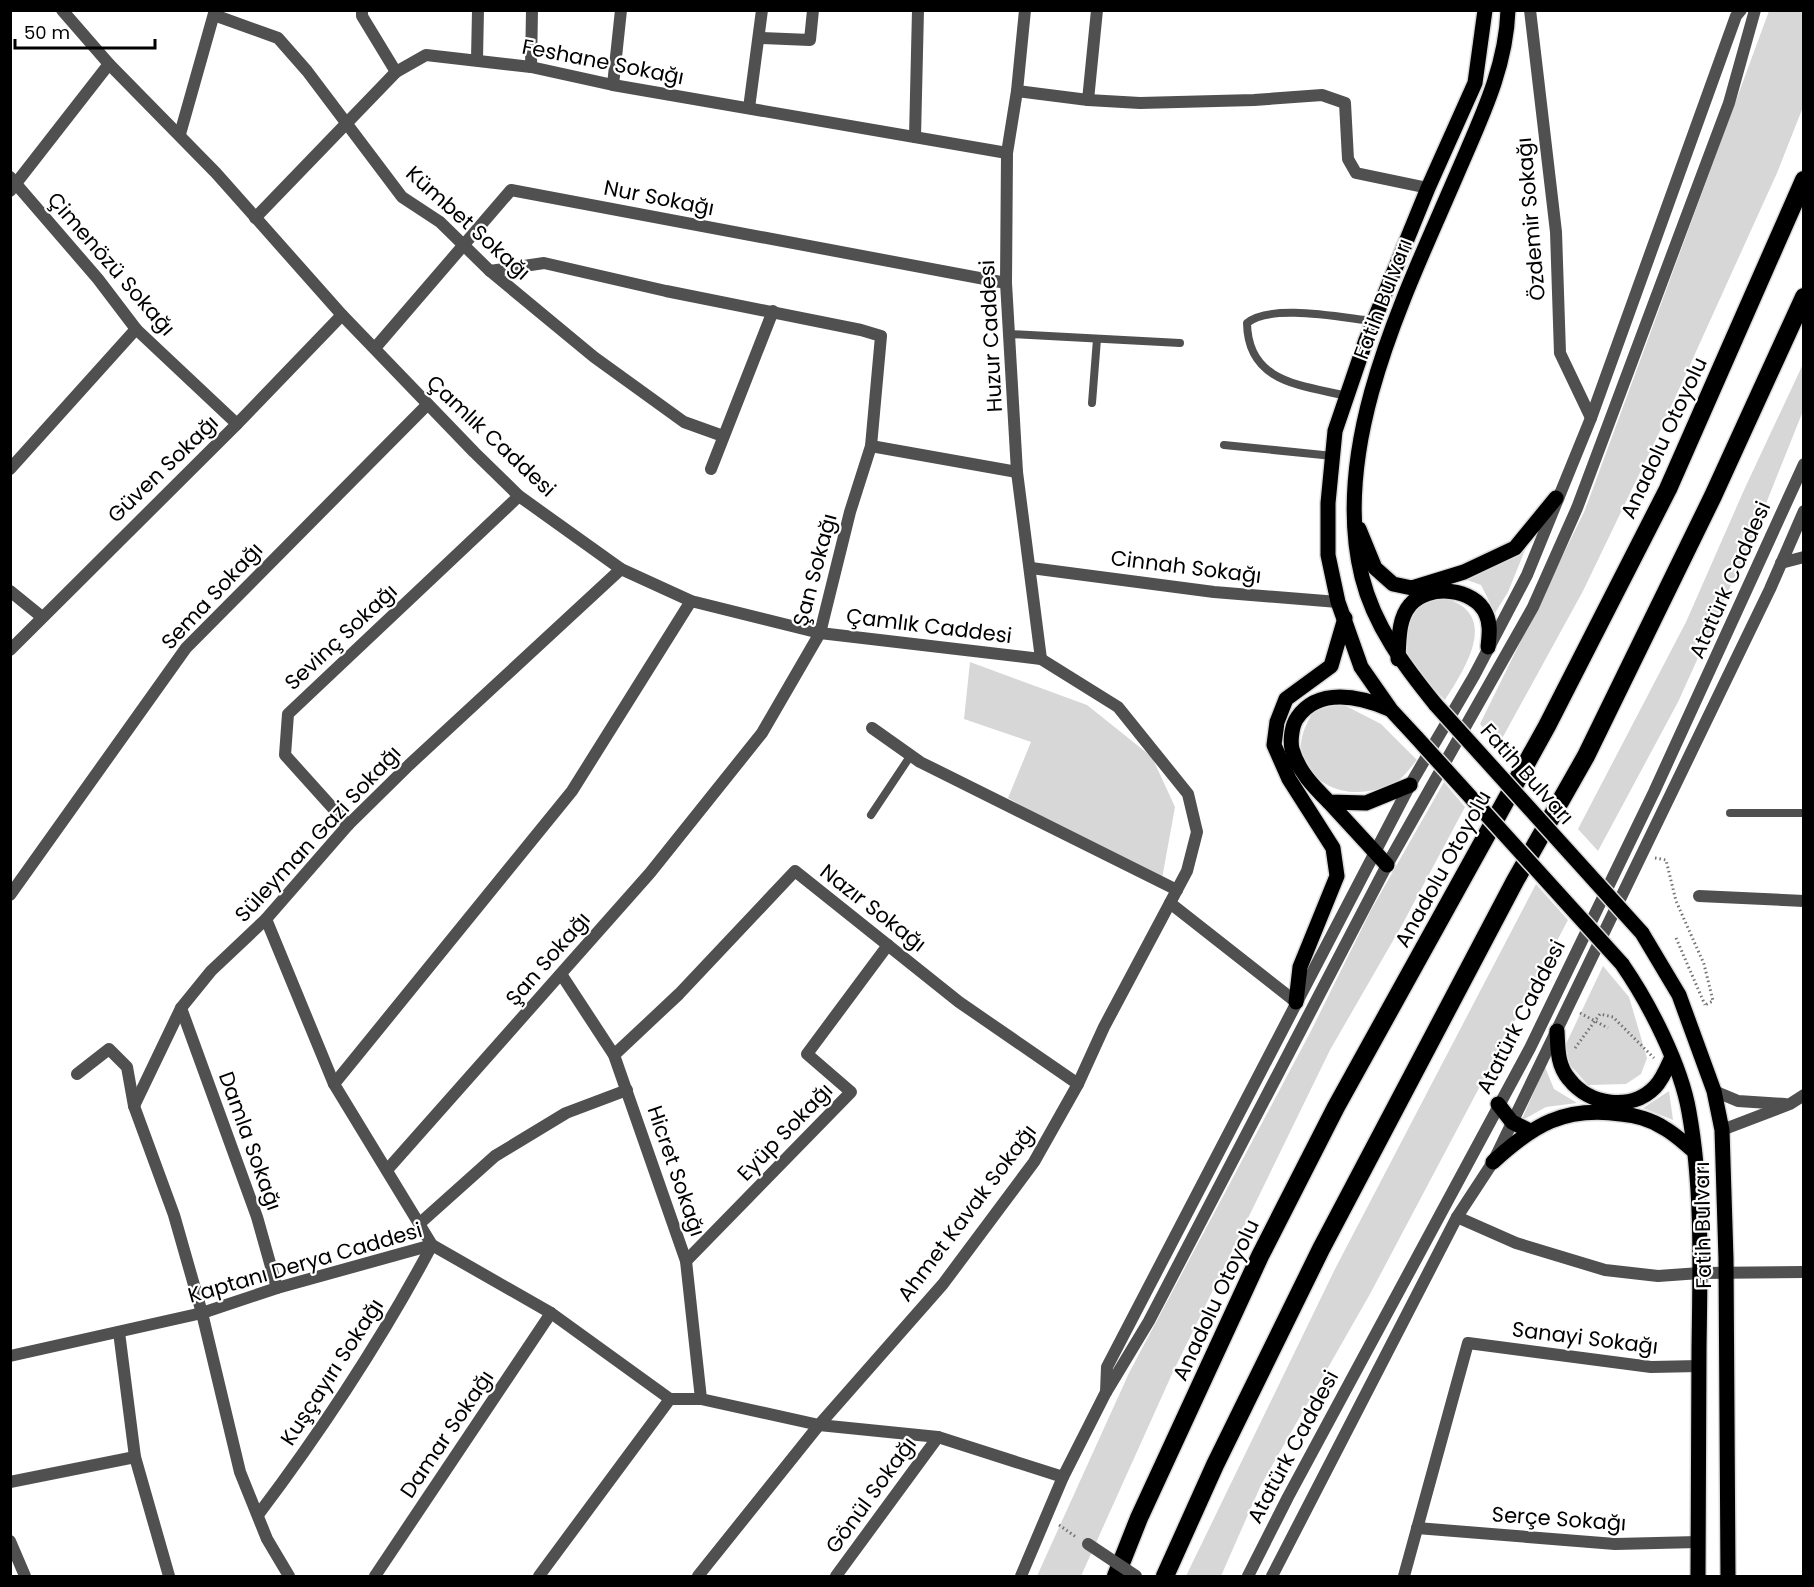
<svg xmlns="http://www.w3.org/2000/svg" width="1814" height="1587" font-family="Poppins,sans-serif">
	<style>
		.green { fill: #d7d7d7 }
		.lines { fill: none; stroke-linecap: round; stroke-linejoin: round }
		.primary-casing { stroke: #dbdbdb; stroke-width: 18 }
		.motorway-casing { stroke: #dbdbdb; stroke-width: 21 }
		.path { stroke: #727272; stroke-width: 3; stroke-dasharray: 1.5 3; stroke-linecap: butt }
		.service { stroke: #505050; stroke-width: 8 }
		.minor { stroke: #505050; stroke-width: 12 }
		.tertiary { stroke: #505050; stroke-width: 12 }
		.primary { stroke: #000; stroke-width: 15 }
		.motorway { stroke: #000; stroke-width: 18 }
		.primary-bridge-casing { stroke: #dbdbdb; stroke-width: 18; stroke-linecap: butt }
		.pedestrian-bridge { stroke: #505050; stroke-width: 12 }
		.primary-bridge { stroke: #000; stroke-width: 15 }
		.labels { text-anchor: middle; stroke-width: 4.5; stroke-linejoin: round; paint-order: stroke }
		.street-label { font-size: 21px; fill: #000; stroke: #fff }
	</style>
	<rect width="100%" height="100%" fill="#fff"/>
	<g class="green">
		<polygon points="1769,11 1803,11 1803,107 1777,173 1660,431 1583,591 1499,744 1480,724 1585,510"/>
		<polygon points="1803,364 1803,411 1751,541 1678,702 1598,851 1578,829 1686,622 1744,490"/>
		<polygon points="1525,550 1508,592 1495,613 1481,585 1467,580"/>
		<path d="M 1440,597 C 1502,611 1467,666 1445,700 C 1413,668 1399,661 1407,613 L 1422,601 Z"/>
		<polygon points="970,662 1087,705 1152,757 1175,807 1161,884 1008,798 1031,742 964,719"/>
		<path d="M 1342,704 L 1381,724 L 1417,760 C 1411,767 1405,775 1398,781 C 1394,784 1386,786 1381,788 C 1349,799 1313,788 1302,753 C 1298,738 1307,723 1314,710 Z"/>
		<polygon points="1444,782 1465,807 1402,925 1330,1050 1172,1374 1081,1576 1037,1576 1129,1373 1311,1031 1371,910"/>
		<polygon points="1536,884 1568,920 1370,1294 1261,1485 1221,1576 1186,1576 1335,1269"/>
		<polygon points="1603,966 1629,997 1647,1058 1641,1074 1626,1084 1588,1085 1569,1064 1566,1044"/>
		<polygon points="1545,1067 1554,1089 1577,1103 1546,1107 1521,1121"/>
		<polygon points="1669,1091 1673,1120 1643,1108"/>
	</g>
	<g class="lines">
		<defs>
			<g id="primary">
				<polyline points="1359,529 1375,568 1393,584 1412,588 1464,572 1515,548 1556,498"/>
				<path d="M 1398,659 C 1399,641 1398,619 1410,605 C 1428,583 1475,588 1486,614 C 1491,625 1489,636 1488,647"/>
				<path d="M 1436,705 C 1405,667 1374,626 1362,577 C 1329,444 1406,293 1457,174 C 1480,120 1506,69 1508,10"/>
				<path d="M 1389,709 C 1360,696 1318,687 1297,718 C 1292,725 1290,740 1292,749 C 1298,771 1314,787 1329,802 L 1366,803 L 1410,785"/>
				<polyline points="1417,738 1391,710 1361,667 1338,602 1328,555 1328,503 1335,431 1366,340 1428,188 1475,83 1485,10"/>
				<polyline points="1329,802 1387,865"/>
				<polyline points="1642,933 1679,995 1714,1091 1722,1130 1726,1259 1728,1576"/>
				<path d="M 1622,964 C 1649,1003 1681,1065 1689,1112 C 1703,1190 1700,1271 1699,1349 C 1698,1425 1698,1501 1698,1576"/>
				<polyline points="1296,1002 1300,967 1337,876 1333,848 1289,779 1274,745 1277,722 1286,699 1331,666 1345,618"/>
				<path d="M 1557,1031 C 1558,1048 1557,1065 1569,1079 C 1589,1105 1631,1112 1655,1087 C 1662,1080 1667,1068 1671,1059"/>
				<polyline points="1498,1104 1512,1122 1530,1131"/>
				<path d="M 1493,1162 C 1533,1125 1564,1106 1621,1114 C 1635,1115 1652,1120 1664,1128 C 1675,1134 1684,1143 1694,1151"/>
			</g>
			<g id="motorway">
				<polyline points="1116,1576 1139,1518 1260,1256 1336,1107 1547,726 1668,489 1804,180"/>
				<polyline points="1165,1576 1215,1465 1321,1249 1515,881 1586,756 1713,496 1804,297"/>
			</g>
		</defs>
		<use href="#primary" class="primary-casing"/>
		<use href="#motorway" class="motorway-casing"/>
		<g class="path">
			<polyline points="1655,858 1666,860 1676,901 1704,964 1713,1001 1705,1005"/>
			<polyline points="1676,938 1705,1005"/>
			<polyline points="1580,1013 1608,1028"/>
			<polyline points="1575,1048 1600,1014 1613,1017 1654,1058"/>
			<polyline points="1059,1525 1076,1537"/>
		</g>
		<g class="service">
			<polyline points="1009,334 1180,343"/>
			<path d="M 1347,396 C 1301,385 1248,383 1247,323 C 1271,303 1343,318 1373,321"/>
			<polyline points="1092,403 1097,339"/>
			<polyline points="1224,445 1333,456"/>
			<polyline points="1730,813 1804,813"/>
			<polyline points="871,815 911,755"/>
		</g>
		<g class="minor">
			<polyline points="362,10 362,16 396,72"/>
			<polyline points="1025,10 1017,91 1007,153 1006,283 1017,472 1041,659"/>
			<polyline points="1530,10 1556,232 1560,353 1591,418"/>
			<polyline points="214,15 278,38 307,71 402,197 440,222 490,271 594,357 684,422 723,436"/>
			<polyline points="759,38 810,40 813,10"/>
			<polyline points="477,59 478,10"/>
			<polyline points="531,67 532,10"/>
			<polyline points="613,85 621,10"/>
			<polyline points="1017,91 1088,100 1140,103 1254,100 1322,95 1345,103 1348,159 1356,173 1428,188"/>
			<polyline points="1088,100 1097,10"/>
			<polyline points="749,108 762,10"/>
			<polyline points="180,134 215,10"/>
			<polyline points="915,137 918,10"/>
			<polyline points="10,177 98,279 136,329 237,424"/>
			<polyline points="10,191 109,64"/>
			<polyline points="255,218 396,72 426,55 531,67 613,85 1007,153"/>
			<polyline points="375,348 511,190 1006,283"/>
			<polyline points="871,446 1017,472"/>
			<polyline points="10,469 136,329"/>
			<polyline points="711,469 773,311"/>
			<polyline points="1031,568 1214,592 1338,602"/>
			<polyline points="10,591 42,617"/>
			<polyline points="10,650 237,424 342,315"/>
			<polyline points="872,728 920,762 1177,890"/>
			<polyline points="348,825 285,755 288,714 519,496"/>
			<polyline points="10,895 186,648 427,405"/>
			<polyline points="1699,896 1804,901"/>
			<polyline points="1170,903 1296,1002"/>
			<polyline points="266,919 334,1084"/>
			<polyline points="561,974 614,1055 686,1261 701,1399"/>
			<polyline points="181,1008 257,1217 277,1288"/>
			<polyline points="614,1055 679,994 795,871 959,1002 1078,1084"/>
			<polyline points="77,1074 109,1049 127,1067 134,1106 174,1215 202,1313 240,1472 267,1539 289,1576"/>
			<polyline points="1714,1091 1738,1101 1785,1104"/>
			<polyline points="134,1106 181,1008 211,971 266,919 348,825 409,765 621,569"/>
			<polyline points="1722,1130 1790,1104 1804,1095"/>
			<polyline points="387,1170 650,873 762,733 820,633 850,512 871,446 881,336 861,330 666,291 544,263 490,271"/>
			<polyline points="1457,1217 1516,1243 1605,1270 1658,1276 1700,1273 1804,1272"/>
			<polyline points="419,1224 495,1156 566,1113 627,1090"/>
			<polyline points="686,1261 851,1092 807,1054 888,945"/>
			<polyline points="119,1332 135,1457 169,1576"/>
			<polyline points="10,1482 135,1457"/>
			<path d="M 258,1515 C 322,1430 382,1339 432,1245 L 334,1084 L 572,791 L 691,601"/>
			<polyline points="1417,1528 1615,1544 1698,1542"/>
			<polyline points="10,1541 25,1576"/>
			<polyline points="375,1576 551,1313"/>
			<polyline points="539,1576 670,1399"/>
			<polyline points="698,1576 819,1425"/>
			<polyline points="836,1576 938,1437"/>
			<polyline points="1404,1576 1468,1343 1651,1367 1699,1366"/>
		</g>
		<g class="tertiary">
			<polyline points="62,10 109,64 216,173 342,315 474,452 519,496 621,569 691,601 820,633 1041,659 1118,707 1188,794 1197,832 1187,871 1104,1027 1078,1084 1034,1162 943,1284 819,1425"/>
			<polyline points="1781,563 1804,557"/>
			<polyline points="10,1356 202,1313 277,1288 432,1245 551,1313 670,1399 701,1399 819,1425 938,1437 1063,1477"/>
			<polyline points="1106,1392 1107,1367 1410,785 1474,676 1527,575 1591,418 1736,16 1741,10"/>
			<polyline points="1021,1576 1063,1477 1105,1394 1149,1321 1387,865 1533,607 1577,508 1729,103 1755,10"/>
			<polyline points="1248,1576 1288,1497 1530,1048 1654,792 1804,464"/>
			<polyline points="1272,1576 1457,1217 1493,1162 1770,589 1804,511"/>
		</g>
		<use href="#primary" class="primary"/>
		<use href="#motorway" class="motorway"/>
		<defs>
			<g id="primary-bridge">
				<polyline points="1436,705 1642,933"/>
				<polyline points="1417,738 1622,964"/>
			</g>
		</defs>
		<use href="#primary-bridge" class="primary-bridge-casing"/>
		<polyline class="pedestrian-bridge" points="1088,1544 1136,1576"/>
		<use href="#primary-bridge" class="primary-bridge"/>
	</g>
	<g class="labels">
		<g class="street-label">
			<text transform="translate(603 62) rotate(11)" y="7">Feshane Sokağı</text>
			<text transform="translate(659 198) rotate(11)" y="7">Nur Sokağı</text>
			<text transform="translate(1531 219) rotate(-95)" y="7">Özdemir Sokağı</text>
			<text transform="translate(468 223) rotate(42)" y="7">Kümbet Sokağı</text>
			<text transform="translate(111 264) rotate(49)" y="7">Çimenözü Sokağı</text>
			<text transform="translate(1383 299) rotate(-69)" y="7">Fatih Bulvarı</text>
			<text transform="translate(991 336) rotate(-93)" y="7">Huzur Caddesi</text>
			<text transform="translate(491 436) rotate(43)" y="7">Çamlık Caddesi</text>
			<text transform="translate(1664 438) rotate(-65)" y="7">Anadolu Otoyolu</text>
			<text transform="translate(163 469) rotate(-44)" y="7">Güven Sokağı</text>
			<text transform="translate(1186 567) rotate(7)" y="7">Cinnah Sokağı</text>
			<text transform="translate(815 570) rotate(-75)" y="7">Şan Sokağı</text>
			<text transform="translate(1730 580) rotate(-66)" y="7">Atatürk Caddesi</text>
			<text transform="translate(212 596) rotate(-47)" y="7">Sema Sokağı</text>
			<text transform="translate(929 626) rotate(7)" y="7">Çamlık Caddesi</text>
			<text transform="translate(341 637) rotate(-43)" y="7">Sevinç Sokağı</text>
			<text transform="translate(1527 774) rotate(48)" y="7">Fatih Bulvarı</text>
			<text transform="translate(318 834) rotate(-47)" y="7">Süleyman Gazi Sokağı</text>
			<text transform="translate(1443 869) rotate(-61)" y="7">Anadolu Otoyolu</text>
			<text transform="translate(873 908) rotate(38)" y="7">Nazır Sokağı</text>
			<text transform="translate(548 959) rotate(-49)" y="7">Şan Sokağı</text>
			<text transform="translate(1521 1017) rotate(-63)" y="7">Atatürk Caddesi</text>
			<text transform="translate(785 1132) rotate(-46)" y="7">Eyüp Sokağı</text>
			<text transform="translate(250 1141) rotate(70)" y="7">Damla Sokağı</text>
			<text transform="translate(676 1171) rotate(71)" y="7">Hicret Sokağı</text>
			<text transform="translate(967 1213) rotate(-53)" y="7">Ahmet Kavak Sokağı</text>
			<text transform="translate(1703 1225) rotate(-91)" y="7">Fatih Bulvarı</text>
			<text transform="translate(305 1263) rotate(-16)" y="7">Kaptanı Derya Caddesi</text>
			<text transform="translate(1216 1300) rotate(-65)" y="7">Anadolu Otoyolu</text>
			<text transform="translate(1585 1338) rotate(7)" y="7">Sanayi Sokağı</text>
			<text transform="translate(332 1372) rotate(-57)" y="7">Kuşçayırı Sokağı</text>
			<text transform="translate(447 1434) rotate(-56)" y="7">Damar Sokağı</text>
			<text transform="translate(1293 1447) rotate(-62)" y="7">Atatürk Caddesi</text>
			<text transform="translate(871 1495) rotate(-54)" y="7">Gönül Sokağı</text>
			<text transform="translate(1559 1519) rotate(4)" y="7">Serçe Sokağı</text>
		</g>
	</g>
	<rect width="1814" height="1587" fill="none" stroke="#000000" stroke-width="24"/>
	<path d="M15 39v9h140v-9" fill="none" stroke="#000000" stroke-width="3"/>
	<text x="24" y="39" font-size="18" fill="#000000" stroke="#ffffff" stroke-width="4.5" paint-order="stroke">50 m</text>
</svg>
